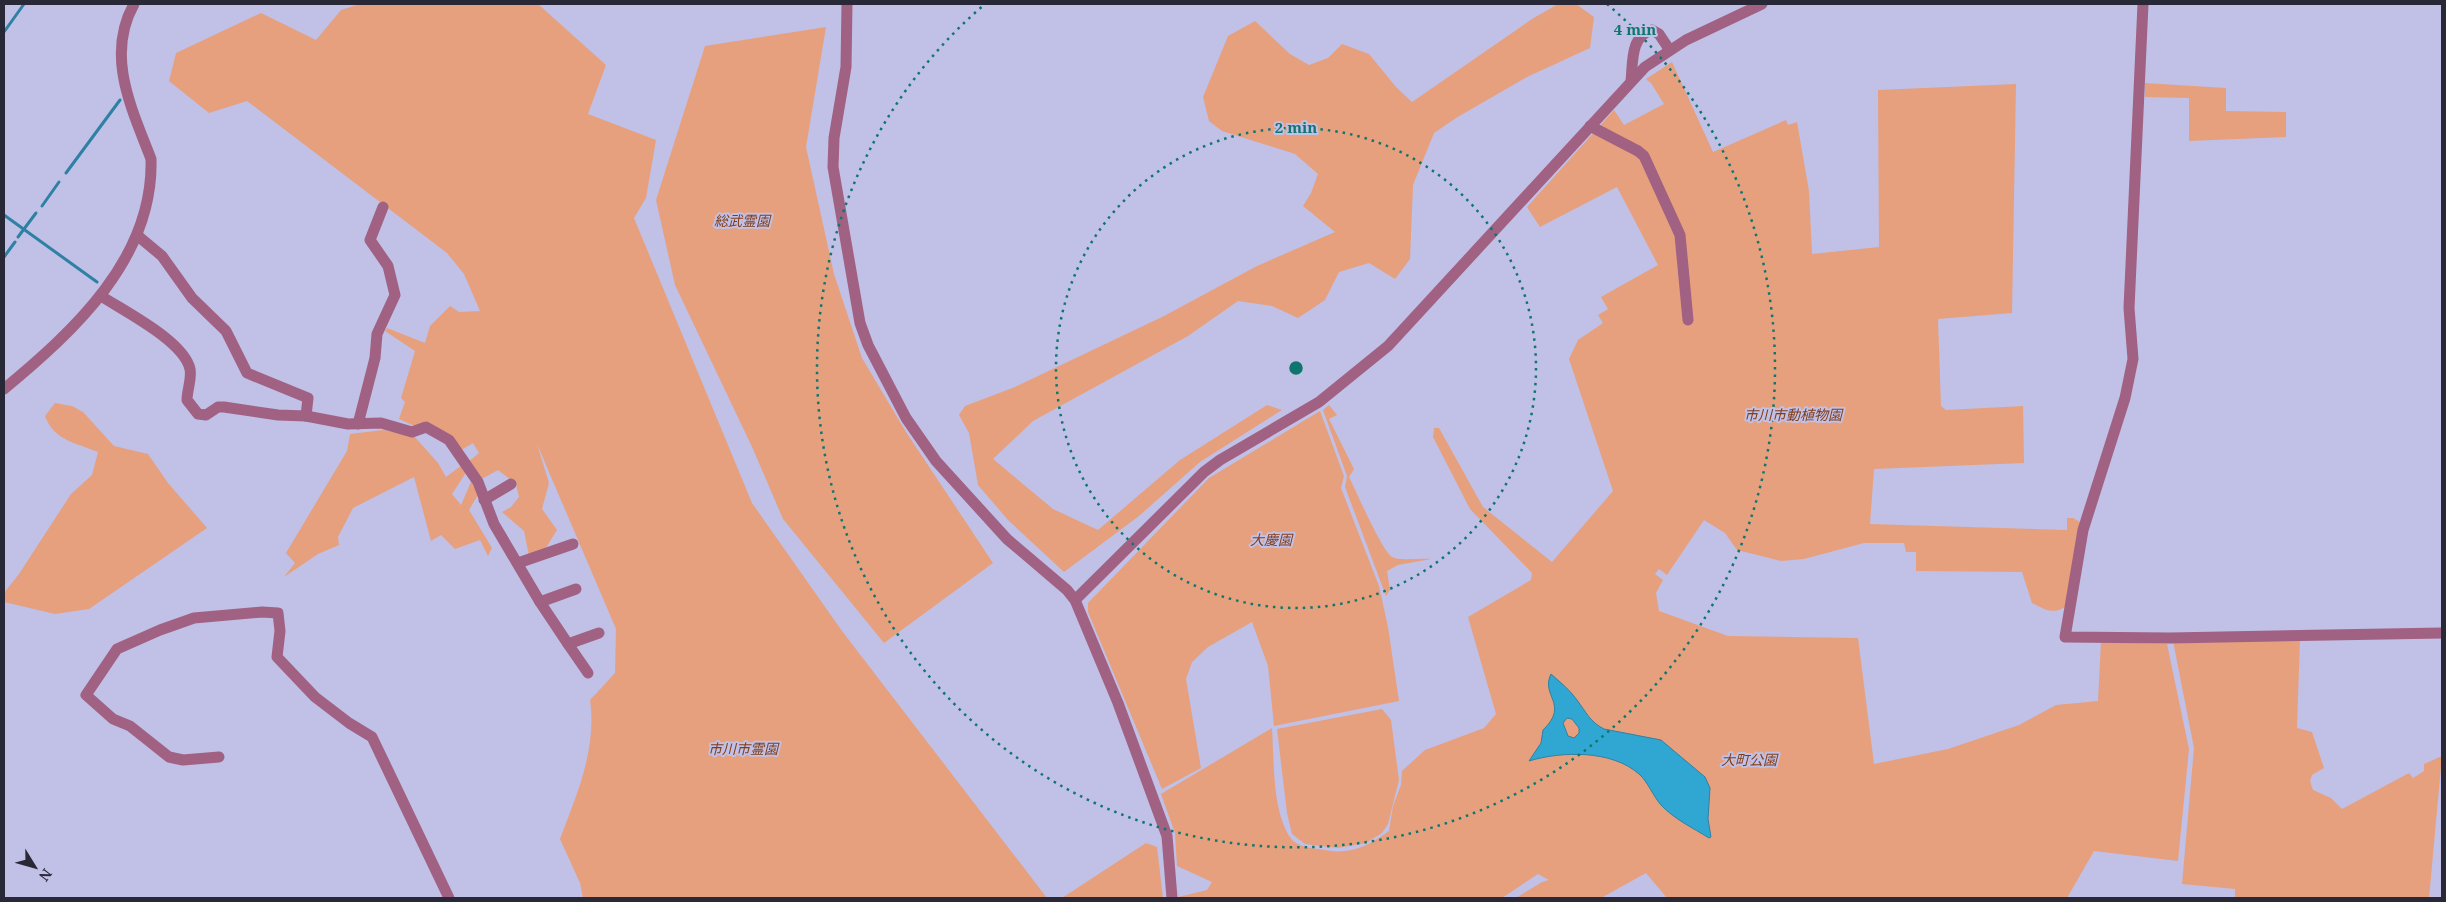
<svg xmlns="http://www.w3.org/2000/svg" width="2446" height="902" font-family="'Noto Serif','Noto Sans JP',serif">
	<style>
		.green { fill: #e6a07e }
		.water { fill: #30a7d2; stroke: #2e81a3; fill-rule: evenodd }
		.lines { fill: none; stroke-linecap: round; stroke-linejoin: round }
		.stream { stroke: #2e81a3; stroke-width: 3 }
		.minor { stroke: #a06183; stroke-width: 11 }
		.ring { fill: none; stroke: #0f766e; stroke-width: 2.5; stroke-dasharray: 2.5 5 }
		.labels { text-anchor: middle; stroke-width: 4; stroke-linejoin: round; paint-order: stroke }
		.park-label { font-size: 14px; font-style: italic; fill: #813c15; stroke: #c1c0e6 }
		.centre { fill: #0f766e; stroke: #c1c0e6; stroke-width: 2.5 }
		.ring-label { font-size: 15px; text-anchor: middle; font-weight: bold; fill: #0f766e; stroke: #c1c0e6; stroke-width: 4; stroke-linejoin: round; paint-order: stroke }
	</style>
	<rect width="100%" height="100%" fill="#c1c0e6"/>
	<g class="green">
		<path d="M 360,4 L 538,4 L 606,65 L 588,114 L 656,140 L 646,198 L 634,218 L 752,503 L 842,631 L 1047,898 L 583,898 L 580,883 L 560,839 C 577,794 597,749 590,700 L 615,673 L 616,629 L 537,444 L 549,483 L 542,509 L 557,530 L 544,551 L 529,556 L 524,531 L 502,512 L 511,507 L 519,497 L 516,484 L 498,470 L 480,480 L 468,462 L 479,453 L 473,443 L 461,450 L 455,440 L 425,421 L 419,428 L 399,419 L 405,402 L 401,398 L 415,351 L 385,331 L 387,328 L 425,343 L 430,326 L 450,306 L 459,312 L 480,311 L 464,274 L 447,253 L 247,101 L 209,113 L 169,81 L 176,53 L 261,13 L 316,40 L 341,10 Z"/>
		<polygon points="1558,4 1576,4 1594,17 1590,48 1527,77 1456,118 1434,133 1413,185 1410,259 1395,279 1369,263 1339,272 1325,300 1298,318 1272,306 1238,301 1188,336 1033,421 993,459 1053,509 1098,530 1180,460 1267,405 1282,410 1200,462 1139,516 1064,572 1008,520 978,485 969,433 959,415 965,406 1015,387 1164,316 1257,266 1335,232 1303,206 1311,193 1318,174 1295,154 1222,131 1209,121 1203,97 1228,36 1255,21 1290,54 1309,65 1328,58 1342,44 1369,54 1396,87 1412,102 1532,19"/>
		<polygon points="826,27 806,147 834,274 862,358 906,432 993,563 884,643 783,519 753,449 675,285 656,200 705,46"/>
		<path d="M 1672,62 L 1713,152 L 1786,120 L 1788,125 L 1797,122 L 1809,191 L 1812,254 L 1879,247 L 1878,90 L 2016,84 L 2012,313 L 1938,319 L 1941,406 L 1946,410 L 2023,406 L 2024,463 L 1874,469 L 1870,524 L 2067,530 L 2067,518 L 2073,518 L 2080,522 L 2065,607 C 2052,615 2045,609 2032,603 L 2022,572 L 1916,571 L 1916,552 L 1906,552 L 1904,543 L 1864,543 L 1804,559 L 1781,561 L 1737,550 L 1725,533 L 1704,520 L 1667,575 L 1659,569 L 1655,574 L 1663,580 L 1656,593 L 1659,611 L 1728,636 L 1858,638 L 1874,764 L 1948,749 L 2019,725 L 2056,705 L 2098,701 L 2101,642 L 2167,644 L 2189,749 L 2178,861 L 2094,851 L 2067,898 L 1667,898 L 1646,873 L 1601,898 L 1516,898 L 1542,882 L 1549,880 L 1538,874 L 1502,898 L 1174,898 L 1207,890 L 1212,882 L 1177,866 L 1175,833 L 1161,794 L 1272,728 C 1274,759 1272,810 1290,837 C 1297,848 1314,848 1325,850 C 1349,855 1369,846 1389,831 L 1393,806 L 1401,785 L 1402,771 L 1425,750 L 1484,728 L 1496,714 L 1468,617 L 1531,580 L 1532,573 L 1470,509 L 1433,437 L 1434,428 L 1439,428 L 1483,507 L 1552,562 L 1613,491 L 1569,359 L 1578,340 L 1603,323 L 1598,315 L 1608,309 L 1601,297 L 1658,265 L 1617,187 L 1540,227 L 1527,207 L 1614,110 L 1624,125 L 1664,104 L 1651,83 L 1646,79 Z"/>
		<polygon points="2145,83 2226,88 2226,111 2286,112 2286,137 2189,141 2189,98 2145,97"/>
		<path d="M 55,403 L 72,406 L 83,412 L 114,446 L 148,454 L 168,483 L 207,528 L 89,609 L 55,614 L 4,602 L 4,593 L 19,574 L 71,494 L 92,475 L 98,452 C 77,443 54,441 45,416 Z"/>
		<path d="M 1329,405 L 1337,415 L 1329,419 L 1354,469 L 1349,477 C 1356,491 1382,551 1392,557 C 1399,561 1422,558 1431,559 L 1398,565 L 1387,571 L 1390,590 L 1386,596 L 1345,487 L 1347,476 L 1323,410 Z"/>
		<polygon points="1320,411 1344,476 1341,488 1379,586 1388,627 1399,701 1274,726 1268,666 1252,622 1208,647 1192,662 1186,679 1201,768 1162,789 1088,612 1088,603 1209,478"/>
		<polygon points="383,430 414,436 438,463 446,477 462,465 467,471 452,494 461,505 471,482 479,493 469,510 492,548 488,556 480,540 455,549 441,535 431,541 414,477 353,508 338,537 339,545 318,554 284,577 295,563 286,553 347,451 350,434"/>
		<polygon points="2300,639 2297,728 2312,732 2324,768 2312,775 2310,781 2313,790 2331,798 2342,809 2409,773 2413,778 2424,771 2424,764 2442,756 2429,898 2235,898 2235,889 2182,884 2194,748 2173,641"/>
		<polygon points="1382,709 1391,720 1399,780 1388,824 1382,833 1366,843 1338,848 1305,844 1292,834 1287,813 1277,729"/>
		<polygon points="1146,843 1157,847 1163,898 1062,898"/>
	</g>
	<path class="water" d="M 1551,674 C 1560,682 1570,690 1577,700 C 1586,712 1590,722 1604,729 L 1661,740 L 1705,777 L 1710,788 L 1708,819 L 1711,837 L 1709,838 C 1693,828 1674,819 1661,805 C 1653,796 1648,782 1639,774 C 1612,750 1562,751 1529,761 L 1541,743 L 1543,730 C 1570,704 1540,696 1551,674 ZM 1567,718 L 1572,719 L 1579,728 L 1579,733 L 1574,738 L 1568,736 L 1563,723 Z"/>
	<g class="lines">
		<g class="stream">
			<polyline points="4,32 24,4"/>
			<polyline points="66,173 120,100"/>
			<polyline points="42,206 59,182"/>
			<polyline points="4,215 97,282"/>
			<polyline points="18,237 36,213"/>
			<polyline points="4,257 15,242"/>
		</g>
		<g class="minor">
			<polyline points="847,4 846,67 834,138 833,167 860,323 868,345 906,418 936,461 1007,539 1067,590 1075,600 1118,703 1167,836 1172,898"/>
			<polyline points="2143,4 2129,308 2133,359 2125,398 2083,530 2065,637 2170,638 2442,633"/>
			<path d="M 1631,81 C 1633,63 1630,36 1652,30 L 1659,34 L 1669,49"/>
			<polyline points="1590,126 1638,151 1644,156 1680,235 1688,320"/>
			<polyline points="138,236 162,256 192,298 226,331 247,373 308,398 306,416 348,424 381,423 412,432 426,427 449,440 478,482 494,524 540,602 568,644 599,633"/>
			<path d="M 101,296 C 124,311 184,341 190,369 C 192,379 187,390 187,400 L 198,414 L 206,415 L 218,407 L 224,407 L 278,415 L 306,416"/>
			<path d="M 4,389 C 74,331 154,258 151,159 C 132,109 105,56 134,4"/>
			<polyline points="358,424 375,358 377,334 395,295 388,266 370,240 383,207"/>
			<polyline points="484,500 511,484"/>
			<polyline points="518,563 573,544"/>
			<polyline points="1075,600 1204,472 1220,460 1319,402 1388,346 1645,67 1686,40 1762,4"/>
			<polyline points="540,602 576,589"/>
			<polyline points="568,644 588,673"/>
			<polyline points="219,757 183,760 169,757 130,726 113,719 86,695 117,649 160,630 194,618 262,612 278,613 280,631 277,657 315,697 349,723 372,737 449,898"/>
		</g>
	</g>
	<g class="ring">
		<circle cx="1296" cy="368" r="240"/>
		<path d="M1607 4A479 479 0 1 1 985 4"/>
	</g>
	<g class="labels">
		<g class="park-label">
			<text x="742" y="226">総武霊園</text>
			<text x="1793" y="420">市川市動植物園</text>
			<text x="1271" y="545">大慶園</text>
			<text x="743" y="754">市川市霊園</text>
			<text x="1749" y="765">大町公園</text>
		</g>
	</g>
	<circle cx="1296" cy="368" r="8" class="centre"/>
	<g class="ring-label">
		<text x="1635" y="35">4 min</text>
		<text x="1296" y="133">2 min</text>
	</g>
	<rect width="2446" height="902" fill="none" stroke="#282836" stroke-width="10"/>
	<g transform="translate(35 867) rotate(127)" stroke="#c1c0e6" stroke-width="4" paint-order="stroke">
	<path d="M0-4L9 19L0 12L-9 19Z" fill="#282836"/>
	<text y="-8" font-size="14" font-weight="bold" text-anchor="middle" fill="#282836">N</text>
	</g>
</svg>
